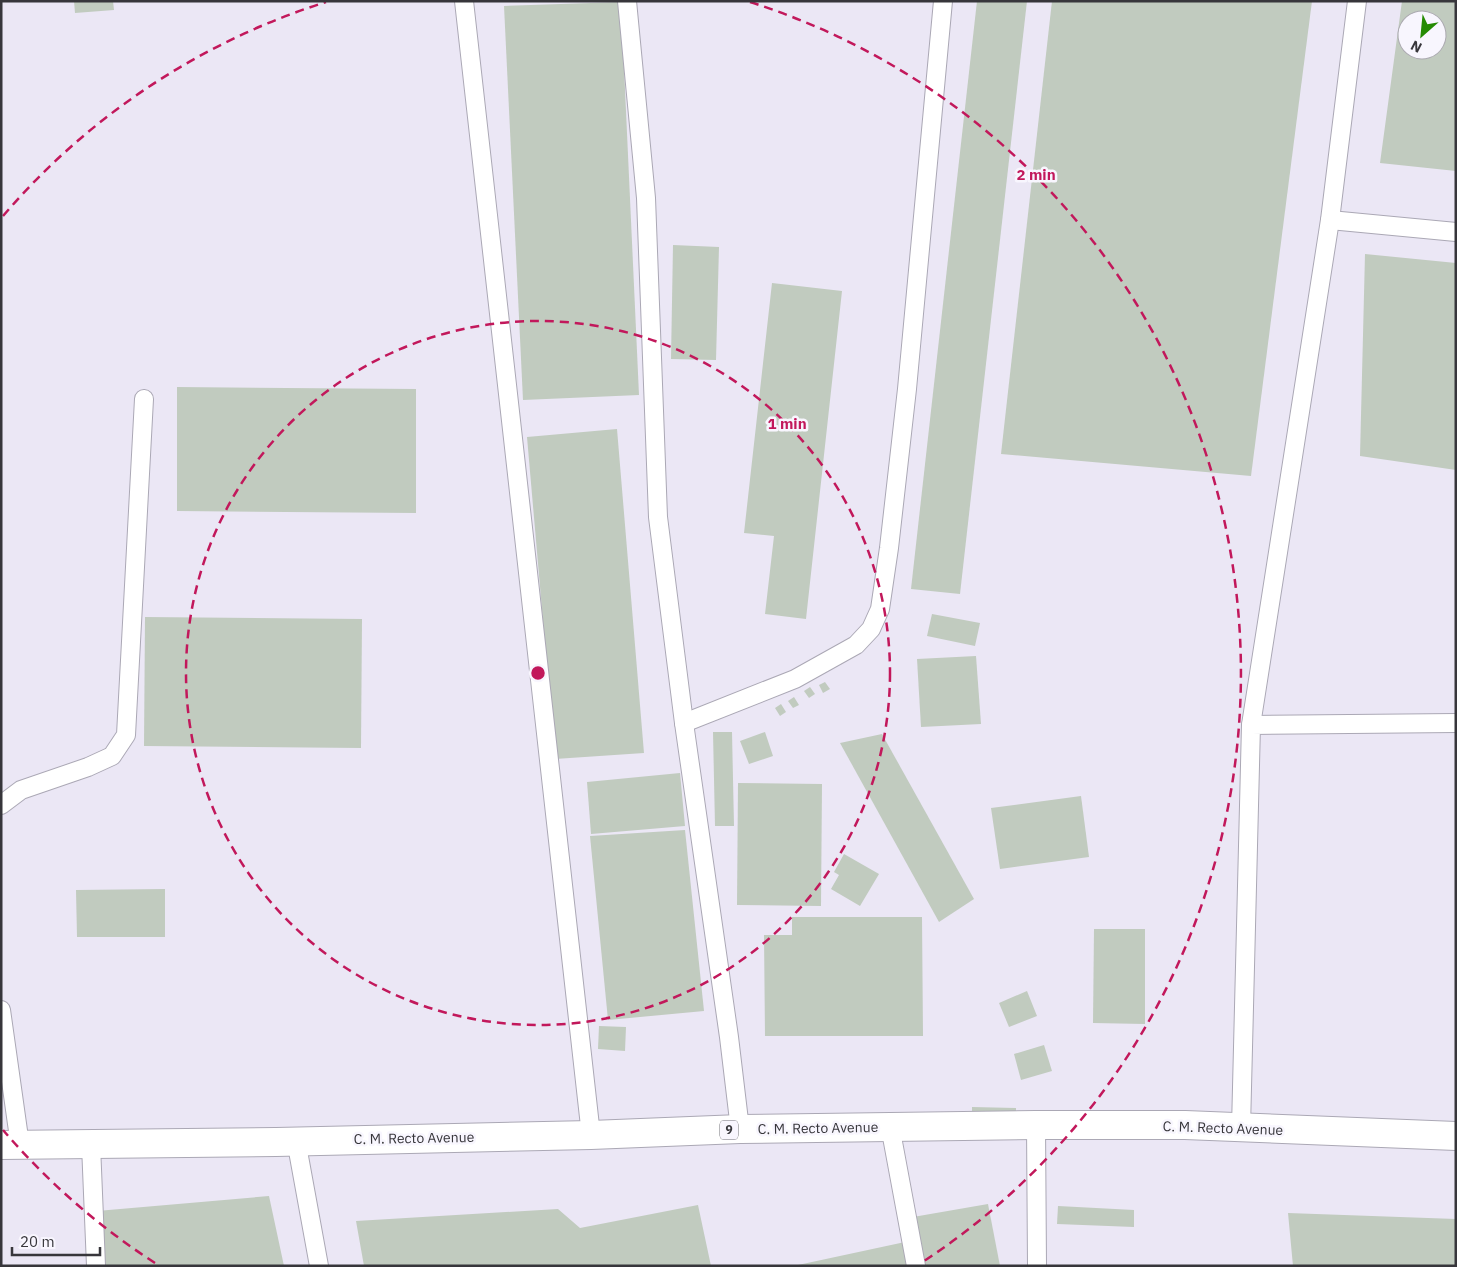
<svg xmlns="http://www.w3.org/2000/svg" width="1457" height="1267" font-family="'IBM Plex Sans',sans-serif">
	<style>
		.building { fill: #c1cbbf; fill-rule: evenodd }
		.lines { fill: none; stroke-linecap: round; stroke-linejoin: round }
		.lane-casing { stroke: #aba8b5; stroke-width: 20 }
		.highway-casing { stroke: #aba8b5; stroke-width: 30 }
		.lane { stroke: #fff; stroke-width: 18 }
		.highway { stroke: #fff; stroke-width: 28 }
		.ring { fill: none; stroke: #c2185b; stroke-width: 2.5; stroke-dasharray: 9 6 }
		.labels { text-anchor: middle; stroke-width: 5; stroke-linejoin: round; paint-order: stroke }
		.shield { fill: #f8f6fe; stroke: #717076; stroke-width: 1 }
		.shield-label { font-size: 12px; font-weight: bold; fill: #37363b }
		.street-label { font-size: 14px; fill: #37363b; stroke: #f8f6fe }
		.centre { fill: #c2185b; stroke: #f8f6fe; stroke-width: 2.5 }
		.ring-label { font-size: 15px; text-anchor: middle; font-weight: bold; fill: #c2185b; stroke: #f8f6fe; stroke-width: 5; stroke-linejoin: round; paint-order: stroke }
	</style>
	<rect width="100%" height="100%" fill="#ebe7f5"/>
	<g class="building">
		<polygon points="74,1 113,1 114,10 75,13"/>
		<polygon points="977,1 1027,1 960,594 911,589"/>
		<polygon points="1052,1 1312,1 1251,476 1001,454"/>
		<path d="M 1402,1 L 1456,1 L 1456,171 L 1380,163 ZM 1407,20 L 1437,20 L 1437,50 L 1407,50 Z"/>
		<polygon points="621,2 639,395 523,400 504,6"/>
		<polygon points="673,245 719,247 716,360 671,359"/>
		<polygon points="1365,254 1456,263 1456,470 1360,456"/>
		<polygon points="772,283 842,291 806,619 765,614 774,536 744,533"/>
		<polygon points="177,387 416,389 416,513 177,511"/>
		<polygon points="617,429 644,753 555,759 527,437"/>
		<polygon points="932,614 980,623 975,646 927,636"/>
		<polygon points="145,617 362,619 361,748 144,746"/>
		<polygon points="976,656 981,724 921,727 917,659"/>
		<polygon points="825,682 830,689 823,693 819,685"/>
		<polygon points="810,687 815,694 809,698 804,691"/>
		<polygon points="794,697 799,705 793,708 788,701"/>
		<polygon points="781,704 786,712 780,716 775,708"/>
		<polygon points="713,732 732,732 734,826 715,826"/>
		<polygon points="765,732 773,756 749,764 740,741"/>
		<polygon points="882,734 974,899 939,922 840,743"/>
		<polygon points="680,773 685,826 591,834 587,782"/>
		<polygon points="738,783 822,784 821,906 737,905"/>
		<polygon points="1081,796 1089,857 1000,869 991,808"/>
		<polygon points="685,830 704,1011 608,1020 590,836"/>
		<polygon points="844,854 879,874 860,906 831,889 839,875 834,872"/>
		<polygon points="165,889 165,937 77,937 76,890"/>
		<polygon points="792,917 922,917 923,1036 765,1036 764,935 792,935"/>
		<polygon points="1094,929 1145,929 1145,1024 1093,1023"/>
		<polygon points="1027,991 1037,1016 1009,1027 999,1003"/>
		<polygon points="599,1026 626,1027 625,1051 598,1049"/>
		<polygon points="1044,1045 1052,1071 1021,1080 1014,1054"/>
		<polygon points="972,1107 1016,1108 1016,1121 972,1120"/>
		<polygon points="269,1196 284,1266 102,1266 97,1211"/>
		<polygon points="988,1204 1000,1266 922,1266 913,1217"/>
		<polygon points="698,1205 711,1266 364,1266 356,1221 558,1209 580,1228"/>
		<polygon points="1058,1206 1134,1210 1134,1227 1057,1224"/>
		<polygon points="1288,1213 1456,1219 1456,1266 1293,1266"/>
		<polygon points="905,1242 909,1266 799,1266 798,1265"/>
	</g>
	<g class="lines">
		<defs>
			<g id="lane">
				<polyline points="464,1 591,1135"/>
				<polyline points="627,1 646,198 658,517 684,723 729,1037 740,1129"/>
				<polyline points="1357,1 1330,220 1456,232"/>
				<polyline points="684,723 795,679 856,645 871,629 880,609 889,548 907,389 943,1"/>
				<polyline points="1251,725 1330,220"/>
				<polyline points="1,805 21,790 88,767 112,756 126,735 144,399"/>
				<polyline points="1,1010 20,1145"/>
				<polyline points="1036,1125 1037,1266"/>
				<polyline points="890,1126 916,1266"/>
				<polyline points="1241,1128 1251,725 1456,723"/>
				<polyline points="296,1140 319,1266"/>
				<polyline points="91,1145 96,1266"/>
			</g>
			<polyline id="highway" points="1,1145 276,1142 591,1135 740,1129 1036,1125 1185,1125 1456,1136"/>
		</defs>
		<use href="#lane" class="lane-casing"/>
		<use href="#highway" class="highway-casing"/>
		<use href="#lane" class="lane"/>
		<use href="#highway" class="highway"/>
	</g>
	<g class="ring">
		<circle cx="538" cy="673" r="352"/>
		<path d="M155 1263A704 704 0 0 1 3 1130M3 216A704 704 0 0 1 326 2M750 2A704 704 0 0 1 921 1263"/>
	</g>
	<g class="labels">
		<rect class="shield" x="720" y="1120.5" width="18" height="19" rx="4"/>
		<g class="shield-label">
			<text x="729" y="1134">9</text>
		</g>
		<g class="street-label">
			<text transform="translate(818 1128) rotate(-1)" y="5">C. M. Recto Avenue</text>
			<text transform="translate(1223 1128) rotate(2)" y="5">C. M. Recto Avenue</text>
			<text transform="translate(414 1138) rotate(-1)" y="5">C. M. Recto Avenue</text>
		</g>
	</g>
	<circle cx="538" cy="673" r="8" class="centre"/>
	<g class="ring-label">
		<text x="1036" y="180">2 min</text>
		<text x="787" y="429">1 min</text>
	</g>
	<rect width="1457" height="1267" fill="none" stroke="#37363b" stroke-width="5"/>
	<g transform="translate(1422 35) rotate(207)"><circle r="24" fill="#f8f6fe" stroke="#aba9b0"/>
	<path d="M0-4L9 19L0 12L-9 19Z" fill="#258b03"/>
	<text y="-8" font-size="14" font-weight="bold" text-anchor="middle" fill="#37363b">N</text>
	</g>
	<path d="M12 1247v8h88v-8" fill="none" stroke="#37363b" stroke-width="2.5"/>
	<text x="20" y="1247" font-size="15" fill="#37363b" stroke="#f8f6fe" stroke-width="4" paint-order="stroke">20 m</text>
</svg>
